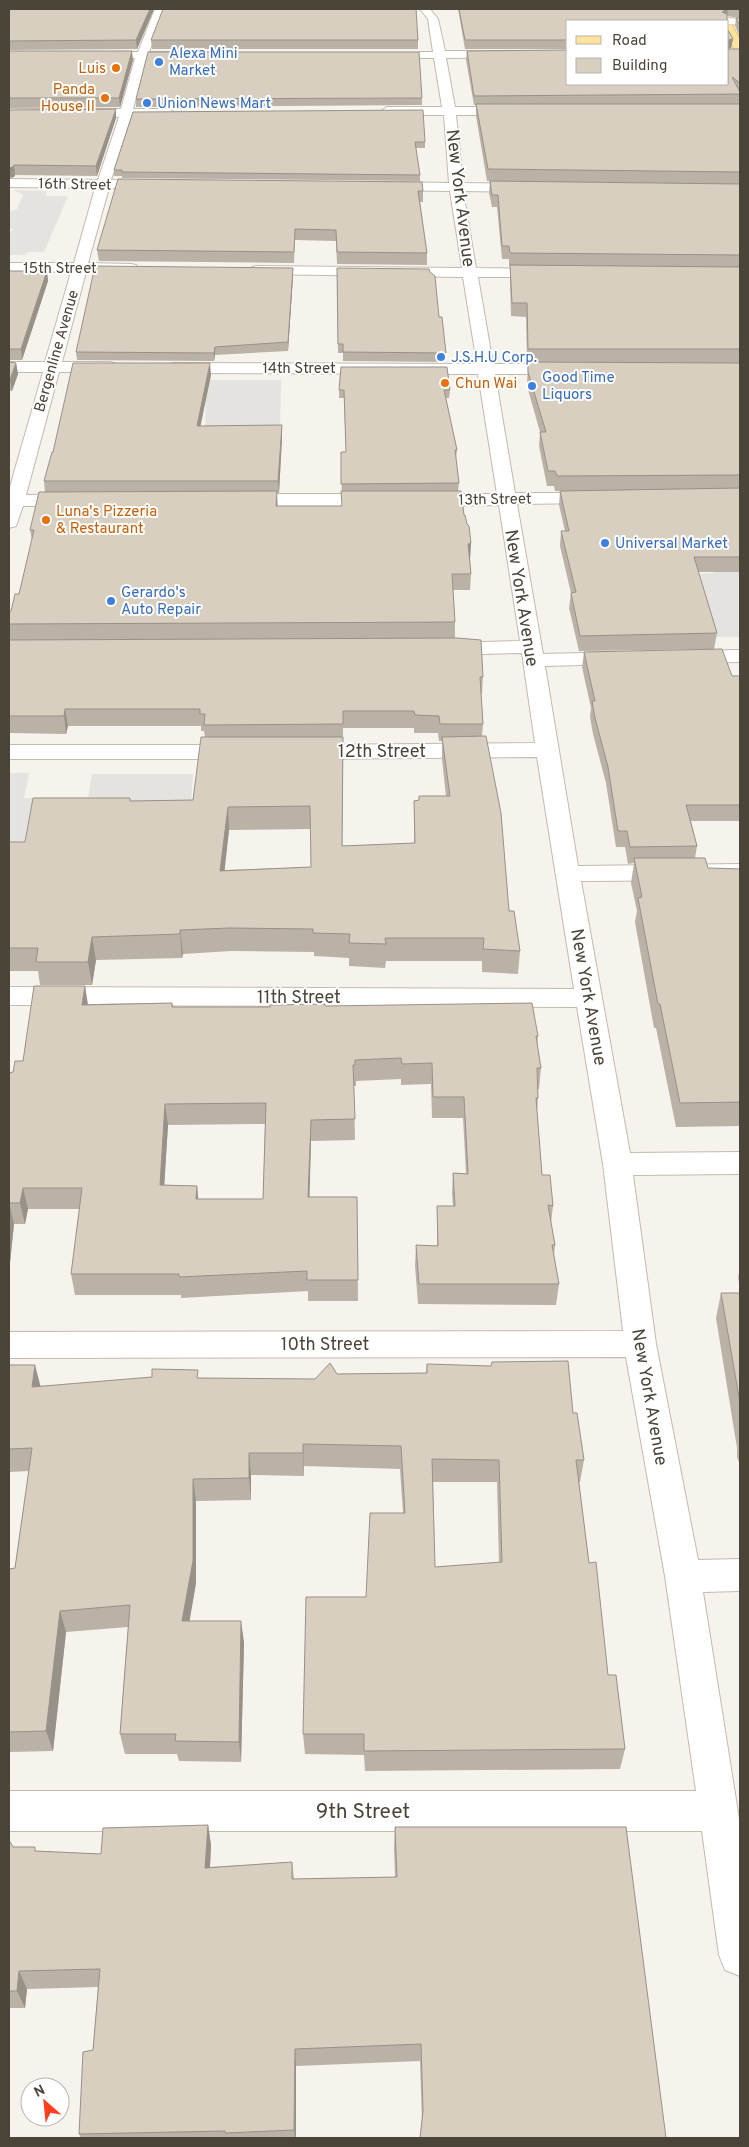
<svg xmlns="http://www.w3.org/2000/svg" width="749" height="2147" font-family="Overpass,sans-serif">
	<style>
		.parking { fill: #e5e3e0 }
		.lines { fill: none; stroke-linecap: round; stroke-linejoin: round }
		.minor-casing { stroke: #c2bbae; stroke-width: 2 }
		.major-casing { stroke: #e6c16a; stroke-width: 2 }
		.minor { fill: #fff; fill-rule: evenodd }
		.major { fill: #ffe39c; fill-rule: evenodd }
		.wall { fill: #bab2a6; fill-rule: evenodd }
		.shaded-wall { fill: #979187 }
		.building { fill: #d8cfc1; stroke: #979187; fill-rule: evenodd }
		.shop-dot { fill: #3f7fe0; stroke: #fff; stroke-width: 2 }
		.food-dot { fill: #e8710a; stroke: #fff; stroke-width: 2 }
		.labels { text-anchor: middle; stroke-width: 4; stroke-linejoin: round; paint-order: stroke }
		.far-shop-label { font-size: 15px; fill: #366cbe; stroke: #fff; text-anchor: start }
		.far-food-label { font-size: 15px; fill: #c56008; stroke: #fff; text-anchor: end }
		.far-street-label { font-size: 15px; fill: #4b4439; stroke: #fff }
		.street-label { font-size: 18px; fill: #4b4439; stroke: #fff }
		.near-street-label { font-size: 21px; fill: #4b4439; stroke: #fff }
	</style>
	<rect width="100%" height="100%" fill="#f6f3ec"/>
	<g class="parking">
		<polygon points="14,190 46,191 46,196 68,196 44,252 28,252 25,255 9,255 9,232 14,230 9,227 9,212 17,209 23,195"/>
		<polygon points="181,380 281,380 280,430 205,432 206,398 179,398"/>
		<polygon points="692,513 740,552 740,637 716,637 697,574 714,573"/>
		<polygon points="9,773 29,773 24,798 88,798 92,774 193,774 190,823 9,865"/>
	</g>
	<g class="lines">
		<defs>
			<g id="minor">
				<polygon points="155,9 165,9 149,52 185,52 191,55 185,58 147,58 133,109 169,109 175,113 169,117 131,117 111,180 155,181 162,185 155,189 109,188 88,263 131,264 136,265 138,268 136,271 131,272 86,272 62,362 110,362 116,364 118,367 116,370 110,372 59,372 26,495 74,494 80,496 83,500 80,504 74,506 23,506 16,526 9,528 9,490 43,372 9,372 9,362 45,362 71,272 9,271 9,263 74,263 95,188 9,187 9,179 98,180 119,117 9,117 9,109 121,109 135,58 95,58 89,55 95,52 138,52"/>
				<polygon points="420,9 430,9 438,19 445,51 568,51 568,57 446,58 455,107 514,107 520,111 514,115 456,115 463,183 527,184 534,188 527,192 463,191 476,268 546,269 551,270 553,273 551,276 546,277 478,277 493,364 565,364 571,366 573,369 571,372 565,374 495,374 515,493 596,493 602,494 605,498 602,502 596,503 517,504 543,654 621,652 628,654 631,658 628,662 621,664 545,666 578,866 740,864 740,880 581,881 630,1153 740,1152 740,1174 633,1175 656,1344 698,1560 740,1559 740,1591 703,1592 740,1825 740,1976 725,1970 719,1955 702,1831 9,1831 9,1791 696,1791 665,1576 626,1357 9,1358 9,1332 623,1331 603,1164 577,1007 9,1005 9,987 574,989 537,757 305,759 297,757 294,752 297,747 305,745 535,743 522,653 444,655 437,653 434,649 437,645 444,643 520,641 499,505 424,506 418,504 415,500 418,496 424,494 497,494 478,374 173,373 167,371 165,368 167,365 173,363 477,364 463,277 257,274 252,273 250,270 252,267 257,266 462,268 450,191 385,190 378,186 385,182 449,183 444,115 387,115 381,111 387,107 442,107 434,58 420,58 414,55 420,52 433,52 428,19"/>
				<polygon points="728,18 740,19 740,25 728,24 728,21 723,21"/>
				<polygon points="239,494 379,494 385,496 388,500 385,504 379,506 239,506 233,504 230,500 233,496"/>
				<polygon points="740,650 740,662 687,663 680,661 677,657 680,653 687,651"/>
				<polygon points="9,745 237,745 245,747 248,752 245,757 237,759 9,759"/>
			</g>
			<polygon id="major" points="728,24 732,25 740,40 740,54 736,53 728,37"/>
		</defs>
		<use href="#minor" class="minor-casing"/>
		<use href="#major" class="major-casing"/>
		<use href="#minor" class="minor"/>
		<use href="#major" class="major"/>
	</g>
	<g class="wall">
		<polygon points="9,9 154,9 137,49 9,50 9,51 133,60 120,107 9,108"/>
		<polygon points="458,9 740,9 740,18 727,16 568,21 568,49 465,49"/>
		<polygon points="736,18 740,18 740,37 735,26"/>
		<polygon points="728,30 733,39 731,48 728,49 740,49 740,572 698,572 717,633 714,649 579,651 569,608 571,593 560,546 561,531 565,531 559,505 560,491 555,491 554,486 547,486 539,446 540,432 527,386 528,362 527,362 526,317 511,316 510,278 510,266 509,266 509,259 502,259 497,207 492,207 489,193 490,181 487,181 476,116 476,105 474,105 466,60 467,51 568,50"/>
		<polygon points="151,40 418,40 418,49 152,49"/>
		<polygon points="422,98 422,105 136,107 136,99"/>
		<polygon points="116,109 116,118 97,176 15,175 14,177 9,178 9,110"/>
		<polygon points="133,112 425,142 425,148 416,148 420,175 420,181 122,178 122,176 114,176 114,170"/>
		<polygon points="422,182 423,191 423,202 420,202 427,253 427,265 337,264 336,241 295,240 294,263 99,261 97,250"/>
		<polygon points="293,268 293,276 288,351 215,355 214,361 77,360 76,352"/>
		<polygon points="9,271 47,271 48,281 22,360 9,360"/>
		<polygon points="337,277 439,317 446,353 445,362 343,361 343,353 338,353"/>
		<polygon points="9,362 16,363 18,374 12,391 9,391"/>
		<path d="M 211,375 L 200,426 L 282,425 L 282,437 L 279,493 L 277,493 L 278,506 L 342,506 L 341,452 L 346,452 L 344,398 L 339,398 L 339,390 L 450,390 L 449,398 L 446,398 L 457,450 L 456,459 L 459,483 L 458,491 L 471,543 L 470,559 L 471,574 L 470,590 L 453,590 L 455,622 L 455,638 L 483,677 L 482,694 L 481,694 L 483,724 L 482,736 L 509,911 L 520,951 L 518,974 L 482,972 L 482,961 L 386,961 L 385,968 L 349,966 L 349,958 L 314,956 L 314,952 L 231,951 L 183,954 L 182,958 L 96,960 L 92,985 L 40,985 L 38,971 L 9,971 L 9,842 L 25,842 L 130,798 L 130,801 L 193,800 L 205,737 L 204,731 L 201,731 L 201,726 L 68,726 L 66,734 L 9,733 L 9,612 L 11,611 L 19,594 L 32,540 L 30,530 L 45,492 L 44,481 L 53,452 ZM 343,728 L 414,728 L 414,733 L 438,733 L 439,741 L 442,741 L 442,759 L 446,796 L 419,796 L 419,800 L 414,801 L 414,843 L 342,846 ZM 311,829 L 311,867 L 224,870 L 229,830 Z"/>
		<polygon points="584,652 732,676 740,676 740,821 691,821 697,846 695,858 708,868 740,869 740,1126 676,1127 656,1028 654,1028 635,922 637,911 631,883 634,863 628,864 625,847 616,847 606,783 593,734 590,717 591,708 582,667"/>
		<path d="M 85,986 L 88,1004 L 172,1003 L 173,1007 L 270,1007 L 325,1006 L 538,1036 L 537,1045 L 541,1068 L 539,1089 L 538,1089 L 538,1098 L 537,1112 L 542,1175 L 553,1206 L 551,1223 L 555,1245 L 554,1255 L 559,1284 L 556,1305 L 418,1304 L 415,1266 L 416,1245 L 437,1246 L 437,1206 L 453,1206 L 452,1194 L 453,1173 L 466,1174 L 463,1118 L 432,1118 L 431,1084 L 401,1085 L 401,1079 L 356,1081 L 356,1086 L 354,1086 L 355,1140 L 311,1141 L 309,1197 L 357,1197 L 358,1301 L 308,1301 L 308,1291 L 181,1298 L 181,1295 L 75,1295 L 71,1274 L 80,1209 L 28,1209 L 25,1224 L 14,1224 L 10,1263 L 9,1263 L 9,1073 L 13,1072 ZM 265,1124 L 263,1199 L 198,1199 L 197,1186 L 164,1185 L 168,1125 Z"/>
		<polygon points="740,1269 740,1288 738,1277"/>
		<polygon points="721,1293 740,1293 740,1465 737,1457 737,1448 716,1318"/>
		<path d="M 427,1364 L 573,1413 L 584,1460 L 580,1482 L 579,1482 L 589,1563 L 608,1675 L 625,1749 L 620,1769 L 365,1771 L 364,1755 L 305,1754 L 303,1734 L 366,1597 L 403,1513 L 400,1469 L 304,1466 L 304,1476 L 251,1475 L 251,1500 L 196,1501 L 196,1583 L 189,1621 L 244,1642 L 241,1762 L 179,1761 L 177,1754 L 125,1754 L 120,1734 L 128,1627 L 66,1632 L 53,1751 L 9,1752 L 9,1569 L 15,1568 L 29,1471 L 9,1472 L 9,1365 L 40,1386 L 199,1378 L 315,1379 L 337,1374 L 426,1373 ZM 433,1482 L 497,1482 L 499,1563 L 435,1567 Z"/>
		<polygon points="208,1825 211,1845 210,1867 292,1862 294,1879 395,1877 394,1847 395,1827 626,1827 422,2121 420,2061 296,2066 296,2138 81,2138 79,2134 93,2050 98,1987 27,1989 25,2008 9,2008 9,1840 13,1847 36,1851 101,1854"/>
	</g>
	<g class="shaded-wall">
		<polygon points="150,9 154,9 137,49 136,40"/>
		<polygon points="727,9 728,9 727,16 722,12"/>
		<polygon points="733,39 731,48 728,49 728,40"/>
		<polygon points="132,51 133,60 120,107 119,98"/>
		<polygon points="116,109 116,118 97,176 96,166"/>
		<polygon points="14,165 15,175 14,177 9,178 9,168"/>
		<polygon points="293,268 293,276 288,351 288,342"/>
		<polygon points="47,271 48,281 22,360 21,349"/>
		<polygon points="215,347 215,355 214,361 214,353"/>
		<polygon points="16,363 18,374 12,391 10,380"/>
		<polygon points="210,363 211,375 198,438 197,426"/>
		<polygon points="282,425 282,437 279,493 278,481"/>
		<polygon points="471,543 470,559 468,560 468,544"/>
		<polygon points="65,709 68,726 66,734 64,716"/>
		<polygon points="343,737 343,760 342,869 342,846"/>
		<polygon points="228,807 229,830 222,894 220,871"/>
		<polygon points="180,930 183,954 182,958 180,934"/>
		<polygon points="92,937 96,960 92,985 88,962"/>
		<polygon points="85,986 88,1007 82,1005"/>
		<polygon points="165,1104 168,1125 163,1206 160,1185"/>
		<polygon points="311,1120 311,1141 309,1218 308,1197"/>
		<polygon points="197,1186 199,1207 196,1199"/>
		<polygon points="23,1188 28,1209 25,1224 20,1203"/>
		<polygon points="9,1203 14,1224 10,1263 9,1260"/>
		<polygon points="35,1365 41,1388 32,1387"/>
		<polygon points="303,1444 304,1466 304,1476 303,1453"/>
		<polygon points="249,1453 251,1475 251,1500 249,1478"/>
		<polygon points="193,1479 196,1501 196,1583 186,1642 182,1621"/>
		<polygon points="60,1611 66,1632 53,1751 46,1731"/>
		<polygon points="241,1621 244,1642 241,1762 239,1742"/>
		<polygon points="208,1825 211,1845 209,1887 205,1868"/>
		<polygon points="19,1971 27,1989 25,2008 17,1991"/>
		<polygon points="295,2049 296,2066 296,2138 295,2138 294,2130"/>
	</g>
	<g class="building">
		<polygon points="9,9 150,9 136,40 9,41"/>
		<polygon points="163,9 416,9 418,40 151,40"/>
		<polygon points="459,9 727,9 722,12 727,14 727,21 568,21 568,40 465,40"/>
		<polygon points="736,18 740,18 740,26"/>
		<polygon points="728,30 733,39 728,40 728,49 740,49 740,83 732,77 740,92 740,94 474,96 467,51 568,50 568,84 728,84"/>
		<polygon points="9,51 132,51 119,98 9,98"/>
		<polygon points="148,52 419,52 422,98 136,99"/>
		<polygon points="476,104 740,104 740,172 488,169"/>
		<polygon points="116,109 96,166 14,165 13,167 9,168 9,110"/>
		<polygon points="423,110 425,142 415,142 420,175 122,172 122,170 114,170 133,112"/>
		<polygon points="118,179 422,182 423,191 418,191 427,253 337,252 336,230 295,229 294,252 97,250"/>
		<polygon points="490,181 740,184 740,255 510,253 509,246 502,246 498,195 492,195"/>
		<polygon points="510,265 740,267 740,349 528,349 527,303 512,303"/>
		<polygon points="95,266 293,268 288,342 215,347 214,353 76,352"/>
		<polygon points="337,268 429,269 430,272 435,276 439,317 442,317 446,353 343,352 343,344 338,344"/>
		<polygon points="9,271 47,271 21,349 9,349"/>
		<polygon points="9,362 16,363 10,380 9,380"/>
		<polygon points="528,362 740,363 740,475 557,476 555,471 548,471 540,432 546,432 528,372"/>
		<polygon points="73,363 210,363 197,426 282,425 278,481 44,481 52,452 53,452"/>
		<polygon points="341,367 447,367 450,390 444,390 457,450 455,450 459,483 341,484 341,452 346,452 344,390 339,390"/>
		<polygon points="740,488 740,557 694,557 717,633 580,636 571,593 576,592 561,531 569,531 560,491"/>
		<polygon points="277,491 276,506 342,506 341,491 461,491 464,515 465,515 467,524 469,526 471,543 468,544 471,574 452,574 455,622 9,624 9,612 11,611 15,594 19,594 34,530 30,530 39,492"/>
		<polygon points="457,638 481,640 483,677 480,677 483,724 440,724 439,716 415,715 414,711 343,711 343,724 204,725 205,714 200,714 200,709 65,709 64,716 9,716 9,640"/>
		<polygon points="722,649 732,676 740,676 740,805 686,805 697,846 630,847 627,831 618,831 608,767 595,718 592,701 595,701 584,652"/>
		<path d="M 486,736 L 501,813 L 509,911 L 514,911 L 520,951 L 483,949 L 484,938 L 385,938 L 386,944 L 349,943 L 350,934 L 313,933 L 313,929 L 229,928 L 180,930 L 180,934 L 92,937 L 88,962 L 36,962 L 38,948 L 9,948 L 9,842 L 25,842 L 33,798 L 130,798 L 130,801 L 193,800 L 201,737 L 343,737 L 342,846 L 415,843 L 414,801 L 419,800 L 419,796 L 450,796 L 442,737 ZM 310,806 L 311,867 L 220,871 L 228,807 Z"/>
		<polygon points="634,858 705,858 708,868 740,869 740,1102 680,1103 660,1004 658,1004 638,898 642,897"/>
		<path d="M 34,986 L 85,986 L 82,1005 L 172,1003 L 172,1007 L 270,1007 L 270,1005 L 325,1004 L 325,1006 L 532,1003 L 538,1036 L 536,1036 L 541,1068 L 537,1068 L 538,1098 L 536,1098 L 542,1175 L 550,1175 L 553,1206 L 548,1205 L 555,1245 L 552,1245 L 559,1284 L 419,1284 L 416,1245 L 438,1246 L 437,1206 L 455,1206 L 453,1173 L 468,1174 L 464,1097 L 433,1097 L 432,1063 L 402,1064 L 401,1058 L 355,1060 L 355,1065 L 353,1065 L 355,1119 L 311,1120 L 308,1197 L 357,1197 L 358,1280 L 307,1280 L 307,1271 L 179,1277 L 179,1274 L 71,1274 L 82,1188 L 23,1188 L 20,1203 L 9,1203 L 9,1207 L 9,1073 L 13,1072 L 15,1061 L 23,1061 ZM 266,1103 L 263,1199 L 196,1199 L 197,1186 L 160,1185 L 165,1104 Z"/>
		<polygon points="721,1293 740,1293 740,1403"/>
		<path d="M 568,1361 L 573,1413 L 577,1413 L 584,1460 L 576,1460 L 589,1563 L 596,1562 L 608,1675 L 616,1675 L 625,1749 L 364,1751 L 364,1734 L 303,1734 L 306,1597 L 366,1597 L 370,1513 L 405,1513 L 401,1446 L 303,1444 L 303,1453 L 249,1453 L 249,1478 L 193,1479 L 193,1561 L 182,1621 L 241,1621 L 239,1742 L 175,1741 L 176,1734 L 120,1734 L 130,1605 L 60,1611 L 46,1731 L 9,1732 L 9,1569 L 15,1568 L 32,1448 L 9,1449 L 9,1365 L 35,1365 L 32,1387 L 152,1377 L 152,1369 L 198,1370 L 197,1378 L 315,1379 L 330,1363 L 337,1374 L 427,1373 L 427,1364 L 491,1366 L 492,1362 ZM 432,1459 L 499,1460 L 502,1562 L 435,1567 Z"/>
		<polygon points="208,1825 205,1868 292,1862 292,1879 397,1877 395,1827 626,1827 666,2138 420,2138 423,2111 421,2044 295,2049 294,2130 225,2133 225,2131 79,2134 83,2052 93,2050 100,1969 19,1971 17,1991 9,1991 9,1840 13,1847 35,1847 35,1851 101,1854 103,1828"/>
	</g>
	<g class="shop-dot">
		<circle cx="159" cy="62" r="5"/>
		<circle cx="147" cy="103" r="5"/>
		<circle cx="441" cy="357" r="5"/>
		<circle cx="532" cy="386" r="5"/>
		<circle cx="605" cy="543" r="5"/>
		<circle cx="111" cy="601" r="5"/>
	</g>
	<g class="food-dot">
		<circle cx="116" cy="68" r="5"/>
		<circle cx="105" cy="98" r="5"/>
		<circle cx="445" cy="383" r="5"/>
		<circle cx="46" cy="520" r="5"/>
	</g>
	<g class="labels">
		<g class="far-shop-label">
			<text x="169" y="58">Alexa Mini<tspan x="169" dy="17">Market</tspan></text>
			<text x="157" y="108">Union News Mart</text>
			<text x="451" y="362">J.S.H.U Corp.</text>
			<text x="542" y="382">Good Time<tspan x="542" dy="17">Liquors</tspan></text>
			<text x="615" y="548">Universal Market</text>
			<text x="121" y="597">Gerardo's<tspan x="121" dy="17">Auto Repair</tspan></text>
		</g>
		<g class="far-food-label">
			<text x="106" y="73">Luis</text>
			<text x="95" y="94">Panda<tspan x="95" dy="17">House II</tspan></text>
			<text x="455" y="388" text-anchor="start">Chun Wai</text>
			<text x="56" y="516" text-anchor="start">Luna's Pizzeria<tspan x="56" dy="17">&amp; Restaurant</tspan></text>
		</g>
		<g class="far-street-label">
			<text transform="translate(75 184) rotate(1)" y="5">16th Street</text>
			<text x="60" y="273">15th Street</text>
			<text transform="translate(56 351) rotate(-74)" y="5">Bergenline Avenue</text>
			<text x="299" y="373">14th Street</text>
			<text transform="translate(495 499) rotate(-1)" y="5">13th Street</text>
		</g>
		<g class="street-label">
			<text transform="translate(461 198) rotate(83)" y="6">New York Avenue</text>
			<text transform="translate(522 598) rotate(81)" y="6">New York Avenue</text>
			<text x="382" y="757">12th Street</text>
			<text x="299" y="1003">11th Street</text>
			<text transform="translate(589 997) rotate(80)" y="6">New York Avenue</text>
			<text x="325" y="1350">10th Street</text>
			<text transform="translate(650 1397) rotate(80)" y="6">New York Avenue</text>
		</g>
		<g class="near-street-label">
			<text x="363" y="1818">9th Street</text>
		</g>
	</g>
	<rect width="749" height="2147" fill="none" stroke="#4b4439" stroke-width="20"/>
	<rect x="566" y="20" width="162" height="65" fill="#ffffff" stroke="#b7b4b0"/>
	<rect x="576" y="36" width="25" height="8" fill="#ffe39c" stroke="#b7b4b0"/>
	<text x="612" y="45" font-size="15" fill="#4b4439">Road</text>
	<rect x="576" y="58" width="25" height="15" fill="#d8cfc1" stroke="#b7b4b0"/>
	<text x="612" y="70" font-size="15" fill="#4b4439">Building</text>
	<g transform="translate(45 2102) rotate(333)"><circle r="24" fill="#ffffff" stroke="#b7b4b0"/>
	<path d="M0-4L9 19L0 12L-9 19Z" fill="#fc3f1d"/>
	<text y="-8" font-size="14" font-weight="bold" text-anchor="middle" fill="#4b4439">N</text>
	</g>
</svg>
